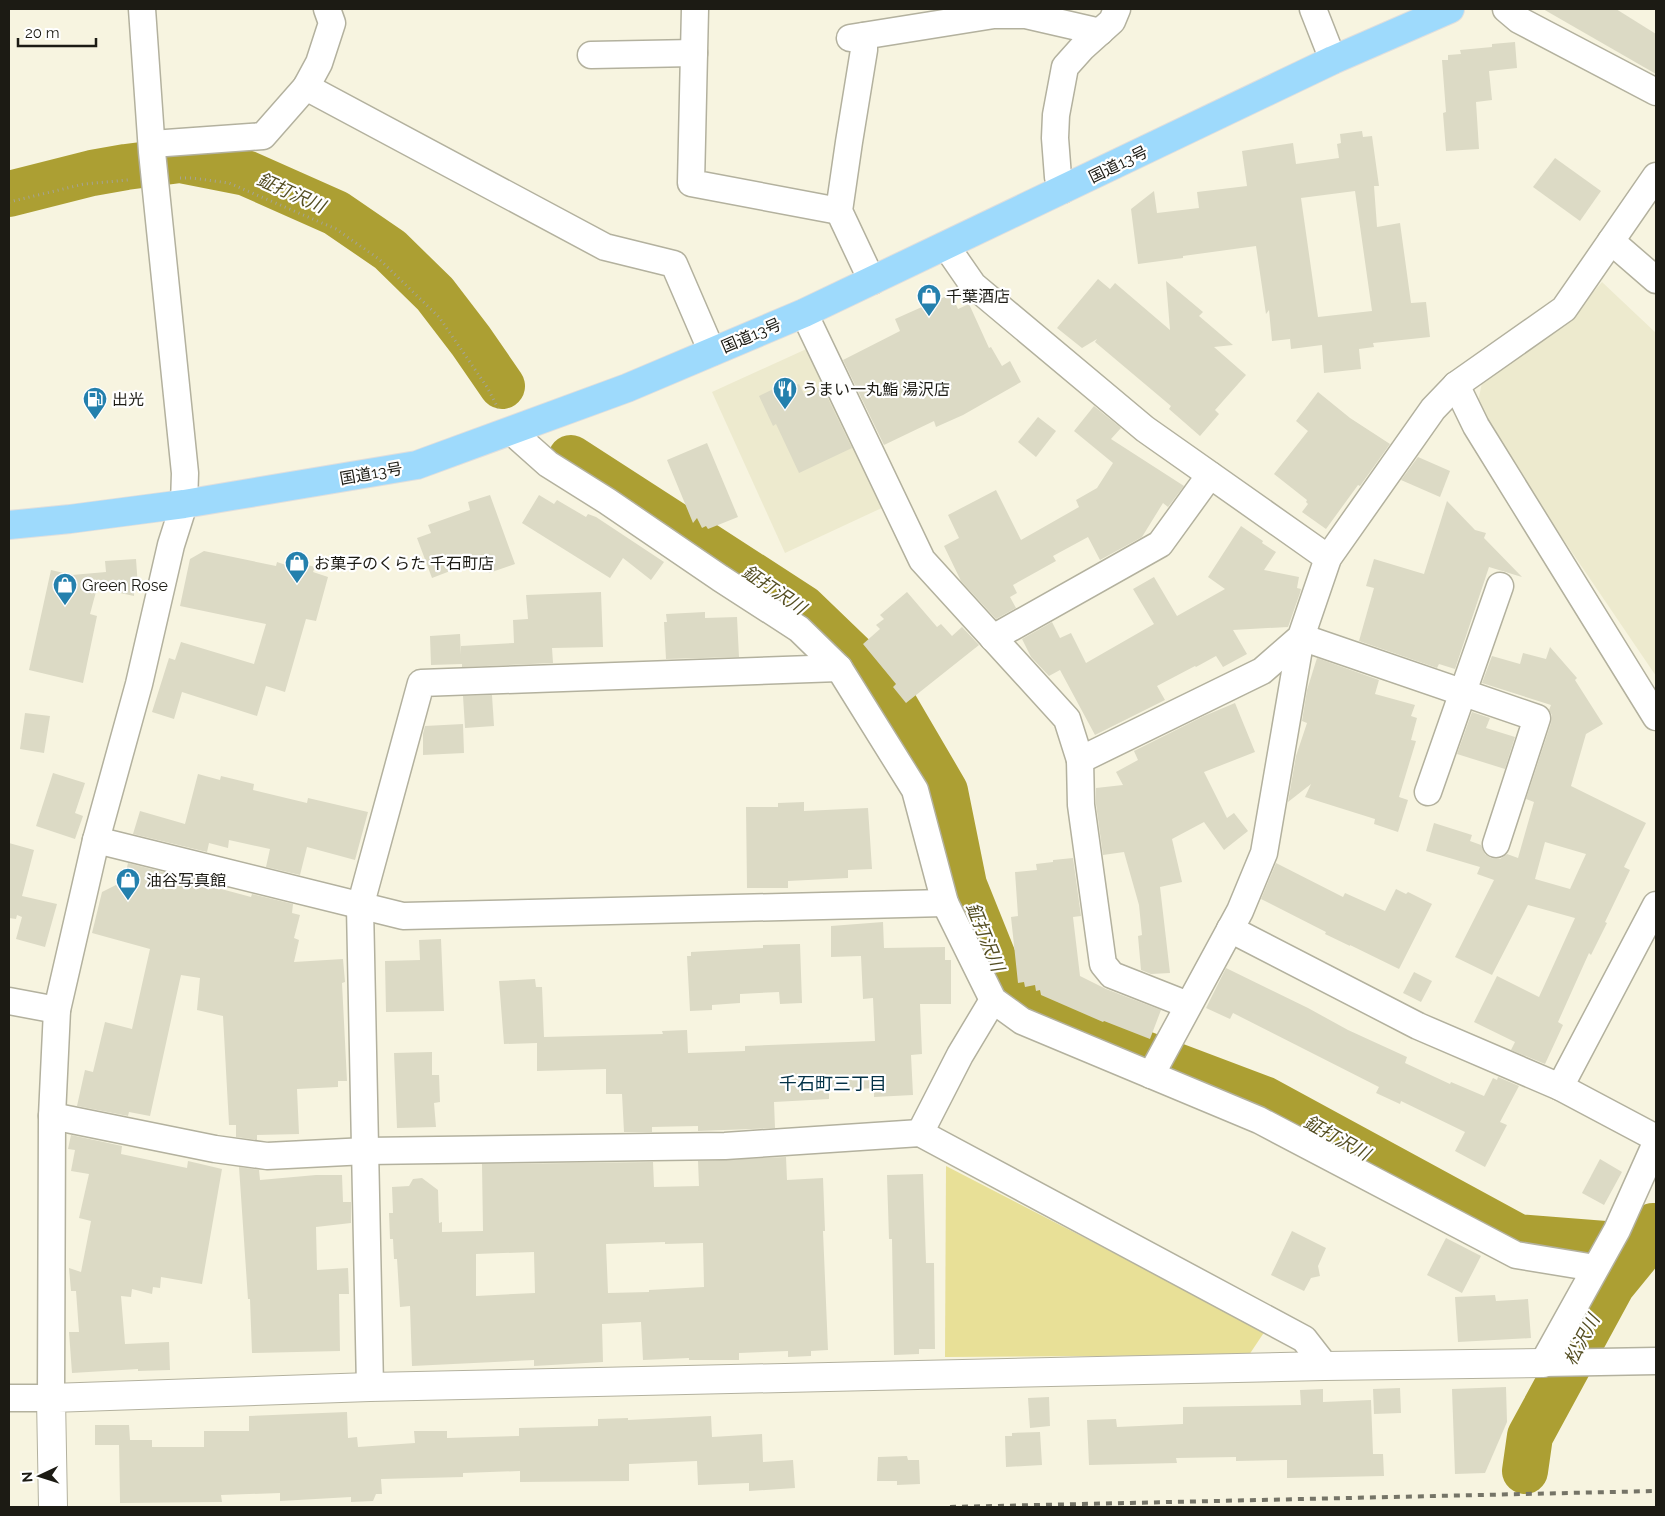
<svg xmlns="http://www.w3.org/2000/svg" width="1665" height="1516" font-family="Raleway,'Noto Sans JP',sans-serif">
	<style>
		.built { fill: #edeace }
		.green { fill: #e8e097 }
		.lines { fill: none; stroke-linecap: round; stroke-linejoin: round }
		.stream { stroke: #ac9f33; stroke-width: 8 }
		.river { stroke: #ac9f33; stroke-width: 46 }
		.building { fill: #dcdac5; fill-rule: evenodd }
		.minor-casing { stroke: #b3b19e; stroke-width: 29 }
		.tertiary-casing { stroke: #b3b19e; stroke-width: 30 }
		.trunk-casing { stroke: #dfdfde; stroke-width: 30 }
		.path { stroke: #a5a394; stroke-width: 3; stroke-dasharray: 1 4; stroke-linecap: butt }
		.minor { stroke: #fff; stroke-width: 26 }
		.tertiary { stroke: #fff; stroke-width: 28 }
		.trunk { stroke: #9edafc; stroke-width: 28 }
		.rail { stroke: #757467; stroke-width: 4; stroke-dasharray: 6 6; stroke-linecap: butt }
		.labels { text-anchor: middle; stroke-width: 4.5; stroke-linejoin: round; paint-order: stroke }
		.street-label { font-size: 16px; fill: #1c1b14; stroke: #fff }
		.poi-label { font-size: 16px; fill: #1c1b14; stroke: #fff; text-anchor: start }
		.water-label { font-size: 18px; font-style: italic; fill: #544e23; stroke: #fff }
		.neighbourhood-label { font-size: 18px; fill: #033146; stroke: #fff }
	</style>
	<rect width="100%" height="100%" fill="#f7f4e0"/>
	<g class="built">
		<polygon points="1602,282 1656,333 1656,676 1476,411 1482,383 1575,313"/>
		<polygon points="813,346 886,506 785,553 712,392"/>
	</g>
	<polygon class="green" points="946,1166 1265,1331 1249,1355 945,1357"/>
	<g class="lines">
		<polyline class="stream" points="1643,1247 1656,1246"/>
		<g class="river">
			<polyline points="9,194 92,173 126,167 180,160 246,173 336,213 390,250 435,294 471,341 502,386"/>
			<polyline points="571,458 803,608 883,685 945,791 964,885 1003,982 1036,1013 1264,1099 1518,1237 1643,1247"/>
			<polyline points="1525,1471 1530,1436 1612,1285 1643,1247 1653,1226"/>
		</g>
	</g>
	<g class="building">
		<polygon points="1543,9 1616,9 1656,34 1656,74"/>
		<polygon points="1515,42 1517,68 1489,71 1492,100 1476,102 1479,149 1446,151 1443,113 1446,112 1442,60 1448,60 1448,55 1461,54 1460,50 1492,47 1492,44"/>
		<path d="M 1362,131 L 1363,137 L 1372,136 L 1379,186 L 1374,186 L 1377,227 L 1400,223 L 1411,303 L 1426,302 L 1430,337 L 1373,343 L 1374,347 L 1359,349 L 1361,369 L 1324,373 L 1322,345 L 1291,349 L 1290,339 L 1272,341 L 1269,310 L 1266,314 L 1256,246 L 1183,256 L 1183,258 L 1138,264 L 1131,209 L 1154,191 L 1157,213 L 1199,208 L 1197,192 L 1247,186 L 1242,151 L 1293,143 L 1296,164 L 1339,158 L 1337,144 L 1341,143 L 1340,134 ZM 1355,191 L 1372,311 L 1318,317 L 1301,198 Z"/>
		<polygon points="1555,158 1601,191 1580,221 1533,187"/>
		<polygon points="1098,279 1110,289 1115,283 1170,330 1166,281 1203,312 1199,316 1233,345 1214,347 1246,375 1215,410 1219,414 1200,436 1169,409 1171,406 1095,342 1097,339 1082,348 1057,328"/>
		<polygon points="951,294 958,309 969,304 989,348 991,347 1002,366 1010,361 1021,382 963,415 936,427 934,421 884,445 843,360 900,331 895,319"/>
		<polygon points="786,383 788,389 799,384 804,394 822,386 852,448 799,473 776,424 773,426 759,396"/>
		<polygon points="1318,392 1350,418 1390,444 1360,486 1358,485 1326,529 1302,512 1308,504 1306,502 1307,500 1274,474 1308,431 1296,421"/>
		<polygon points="1094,406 1121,428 1111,439 1184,486 1168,507 1163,503 1142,537 1100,560 1088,537 1053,556 1056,561 1013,585 1017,593 1010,597 1016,608 996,619 961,581 944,546 959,538 948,515 996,490 1021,540 1079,507 1076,500 1097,488 1113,463 1074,431"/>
		<polygon points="1038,417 1056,431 1036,457 1018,442"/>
		<polygon points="707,443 738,517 708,529 706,526 702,528 697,518 693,523 667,460"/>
		<polygon points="1418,457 1450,471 1440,497 1401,480"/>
		<polygon points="490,495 515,564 489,573 484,558 432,578 417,538 431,533 428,525 470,510 468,502"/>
		<polygon points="539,495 554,504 557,500 586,517 588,514 596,517 664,562 651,580 623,558 610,578 522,523"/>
		<polygon points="1447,501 1475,530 1486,533 1484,538 1522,577 1489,567 1455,669 1439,664 1437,668 1359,641 1374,588 1366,586 1374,559 1424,574"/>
		<polygon points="1241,526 1263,541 1262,543 1276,552 1264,570 1299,577 1297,588 1301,589 1300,593 1288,627 1233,630 1247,654 1223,667 1216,656 1196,667 1195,666 1157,686 1165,700 1095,735 1060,670 1049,676 1031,657 1022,639 1052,622 1060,638 1071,633 1086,663 1154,624 1133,589 1154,577 1177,616 1225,589 1208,577"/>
		<polygon points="204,551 276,566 277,562 292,567 293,561 315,567 313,572 328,577 316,621 306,619 285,692 266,686 257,716 182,692 174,719 152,712 169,658 175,660 181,642 254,664 266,624 180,606 190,559"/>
		<polygon points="136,559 138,587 134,587 134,596 97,588 90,614 97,616 83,683 29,670 51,570 72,575 106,572 105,561"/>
		<polygon points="601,592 603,647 552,648 553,663 462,667 462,664 431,665 430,636 460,634 461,655 461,646 514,643 513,620 528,619 526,595"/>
		<polygon points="907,592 937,627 941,624 952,636 962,627 979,645 906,703 893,687 896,684 863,644 880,629 876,625 884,619 880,615"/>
		<polygon points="705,612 705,618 737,617 739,657 666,659 664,622 667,622 666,614"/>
		<path d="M 1550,647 L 1577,678 L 1575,680 L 1603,724 L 1586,734 L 1571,786 L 1646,823 L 1624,867 L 1630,870 L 1605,922 L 1607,923 L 1591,955 L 1589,953 L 1558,1022 L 1563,1025 L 1545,1064 L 1511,1050 L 1515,1042 L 1474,1022 L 1497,976 L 1539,997 L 1575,918 L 1528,905 L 1492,975 L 1455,957 L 1494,880 L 1477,874 L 1480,867 L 1426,851 L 1434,823 L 1472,835 L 1470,841 L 1481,845 L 1485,854 L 1491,858 L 1500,859 L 1507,854 L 1518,858 L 1534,802 L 1526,799 L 1551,723 L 1552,715 L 1549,710 L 1551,705 L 1482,683 L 1492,656 L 1520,664 L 1523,653 L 1546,659 ZM 1545,842 L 1586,854 L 1570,889 L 1535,879 Z"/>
		<polygon points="1317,658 1379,680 1375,694 1415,705 1411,716 1417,718 1411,740 1416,741 1399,797 1408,800 1398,832 1374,824 1375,819 1305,797 1311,784 1288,802 1296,756 1307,723 1302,721 1307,690"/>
		<polygon points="492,695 494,726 465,728 463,696"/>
		<polygon points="1235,703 1255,752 1204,772 1227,818 1234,813 1248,831 1224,850 1204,822 1172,839 1182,882 1160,887 1170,973 1151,974 1141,970 1138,936 1142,935 1139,905 1124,852 1103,855 1096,804 1096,788 1123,785 1116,772 1138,760 1134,751 1204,716"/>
		<polygon points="1472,712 1490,718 1486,728 1515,737 1505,769 1457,754"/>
		<polygon points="25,713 50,716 44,753 20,749"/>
		<polygon points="463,724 464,753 423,755 423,734 425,726"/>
		<polygon points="53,773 85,783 75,813 83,816 75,839 36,826"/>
		<polygon points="198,774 220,780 221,776 254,784 253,790 307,803 308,798 368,812 355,860 307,847 300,875 266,867 270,849 229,840 228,848 209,843 207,852 133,834 140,811 185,824"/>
		<polygon points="804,802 804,811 868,808 872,869 848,870 848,878 788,881 788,888 747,888 746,807 778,807 778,803"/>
		<polygon points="9,843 34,850 22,896 57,904 45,947 16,939 22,917 17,915 16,919 9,918"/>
		<polygon points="1073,858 1081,916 1073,917 1080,976 1106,989 1161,1010 1150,1039 1104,1021 1103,1022 1041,995 1040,990 1036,991 1035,985 1025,987 1024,982 1018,983 1011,917 1018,916 1015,872 1037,870 1036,864 1053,862 1053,860"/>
		<polygon points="128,863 199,881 199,883 251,897 252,894 293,904 292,913 300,915 294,938 299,940 294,962 343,959 345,982 342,983 347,1081 338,1081 338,1087 297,1089 299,1134 257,1135 257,1140 236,1137 236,1125 229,1125 223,1016 197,1010 200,978 181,975 150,1116 129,1112 128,1116 77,1106 85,1070 93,1072 105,1022 132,1029 150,949 92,933 102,892 124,881"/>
		<polygon points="1276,863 1343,897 1345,893 1385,911 1396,889 1406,894 1408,892 1432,904 1399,969 1350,945 1350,946 1325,934 1326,932 1261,899"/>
		<polygon points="883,922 884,948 945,947 945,960 951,960 951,1004 920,1004 922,1054 911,1055 913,1095 874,1097 874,1088 829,1091 829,1099 774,1102 775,1128 698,1131 698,1126 652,1127 652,1132 624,1132 622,1094 606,1094 606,1069 537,1071 537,1043 504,1044 499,981 535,979 536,987 542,987 544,1037 663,1034 662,1031 687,1030 688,1053 745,1051 745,1046 875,1041 873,998 863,999 861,956 831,957 831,926"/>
		<polygon points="441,939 444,1011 386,1012 385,961 420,960 419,940"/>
		<polygon points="800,944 802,1003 780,1004 779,992 740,994 740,1003 712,1005 712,1010 690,1011 687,956 691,956 691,952 763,948 763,945"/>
		<polygon points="1226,968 1308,1008 1348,1030 1407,1057 1405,1063 1450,1084 1451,1082 1484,1096 1493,1078 1497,1080 1498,1077 1519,1086 1500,1122 1507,1125 1485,1167 1455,1151 1465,1132 1401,1101 1400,1104 1376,1093 1379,1087 1233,1013 1230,1019 1206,1008"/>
		<polygon points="1414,972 1432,981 1421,1002 1403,993"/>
		<polygon points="432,1052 432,1075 439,1075 440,1102 434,1103 436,1127 397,1128 394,1053"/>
		<polygon points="71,1135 122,1146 121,1154 187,1168 188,1161 222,1169 202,1284 161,1277 160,1288 153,1287 152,1294 132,1289 131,1297 121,1296 125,1344 169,1342 170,1370 138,1371 138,1369 72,1373 69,1332 79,1332 76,1291 71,1291 69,1268 81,1272 91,1221 79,1218 89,1174 71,1171 75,1150 68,1149"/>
		<path d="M 786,1157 L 787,1180 L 823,1178 L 825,1231 L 823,1231 L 828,1350 L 811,1351 L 811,1356 L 788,1357 L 788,1351 L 739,1353 L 739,1360 L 689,1360 L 689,1358 L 643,1360 L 641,1322 L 602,1324 L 603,1362 L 534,1366 L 534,1360 L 412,1366 L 410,1306 L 400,1307 L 397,1259 L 394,1259 L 393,1239 L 390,1239 L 389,1213 L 393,1213 L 392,1187 L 409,1186 L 413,1179 L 422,1178 L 438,1190 L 439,1223 L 442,1222 L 442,1232 L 483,1231 L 482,1164 L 653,1162 L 654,1187 L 699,1186 L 698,1161 ZM 665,1242 L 665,1244 L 703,1243 L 704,1287 L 649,1290 L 649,1292 L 608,1293 L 606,1244 ZM 534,1252 L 535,1293 L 476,1296 L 476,1254 Z"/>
		<polygon points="1600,1159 1622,1172 1604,1205 1582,1193"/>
		<polygon points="239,1167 259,1170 260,1180 316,1175 342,1175 343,1202 351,1202 351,1223 316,1227 317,1270 348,1268 349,1294 339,1294 340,1351 252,1353 250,1299 248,1299"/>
		<polygon points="923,1174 926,1263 934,1263 935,1349 919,1349 919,1354 894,1355 892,1239 889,1239 887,1175"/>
		<polygon points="1292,1231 1326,1248 1318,1266 1320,1276 1311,1278 1304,1291 1271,1275"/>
		<polygon points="1446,1238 1481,1256 1462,1293 1427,1275"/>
		<polygon points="1495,1295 1496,1301 1528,1299 1531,1338 1458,1342 1455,1297"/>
		<polygon points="1506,1387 1507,1422 1485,1473 1455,1474 1452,1389"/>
		<polygon points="1400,1388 1401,1413 1374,1414 1373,1389"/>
		<polygon points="1323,1389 1323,1402 1371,1400 1373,1454 1383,1454 1384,1476 1287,1478 1287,1460 1236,1461 1236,1457 1176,1458 1177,1463 1089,1465 1087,1420 1116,1419 1117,1427 1183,1424 1183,1407 1301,1405 1300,1390"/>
		<polygon points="1049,1397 1050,1426 1030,1428 1028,1398"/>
		<polygon points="347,1412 348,1438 357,1437 358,1447 415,1443 414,1431 447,1431 447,1438 519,1436 519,1428 598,1426 598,1419 628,1418 628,1420 711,1416 712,1437 762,1434 763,1462 793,1460 795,1488 749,1491 749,1483 698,1485 697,1461 629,1464 629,1481 520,1482 520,1471 463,1473 463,1477 381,1479 382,1494 376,1494 373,1501 351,1502 351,1497 280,1501 280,1493 221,1495 222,1502 120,1503 119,1445 95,1445 95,1425 129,1425 130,1440 152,1440 152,1447 204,1447 204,1431 249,1431 249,1416"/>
		<polygon points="1040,1432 1042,1465 1006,1467 1005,1436 1012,1436 1012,1433"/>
		<polygon points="907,1456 908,1460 919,1460 920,1484 897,1485 897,1481 877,1481 878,1457"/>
	</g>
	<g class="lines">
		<defs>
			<g id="minor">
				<polyline points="695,9 691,183 839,211"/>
				<polyline points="1313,9 1333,60"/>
				<polyline points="1506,9 1519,20 1656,92"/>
				<polyline points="864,36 864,50 849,142 839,211 872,281"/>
				<polyline points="850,38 994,15 1026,15 1100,32"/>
				<polyline points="591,55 694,53"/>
				<polyline points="306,87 605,247 674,264 712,352"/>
				<polyline points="152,144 263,136 306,87 319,63 332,23 327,9"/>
				<polyline points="1062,190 1058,177 1055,138 1056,115 1065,67 1082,48 1112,21 1117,9"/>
				<polyline points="1611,241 1656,280"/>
				<polyline points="946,246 973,285 1145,429 1328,558"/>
				<polyline points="804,313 922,560 1067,719 1080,760 1262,671 1301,637 1328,558 1433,409 1456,385 1564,309 1656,176"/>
				<polyline points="1456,385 1476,426 1656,717"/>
				<polyline points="511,431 548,464 607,501 720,578 799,629 839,668 915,790 945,903 993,1000 1022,1021 1259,1120 1516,1255 1595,1268"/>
				<polyline points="993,638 1160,544 1210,475"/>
				<polyline points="1080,760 1081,805 1103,964 1112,975 1188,1005"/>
				<polyline points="1428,792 1500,586"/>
				<polyline points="96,840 403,916 945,903"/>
				<polyline points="1230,929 1418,1026 1560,1087 1656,1138"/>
				<polyline points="9,1001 57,1010"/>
				<polyline points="1151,1075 1240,911 1264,853 1301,637 1537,718 1496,844"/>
				<polyline points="1560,1087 1656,905"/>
				<polyline points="52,1116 215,1149 267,1156 366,1151 725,1146 920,1133 1304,1339 1325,1366"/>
				<polyline points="920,1133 960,1055 993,1000"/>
				<polyline points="1656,1143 1617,1230 1543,1363 1656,1361"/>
				<polyline points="370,1387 360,907 421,683 839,668"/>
				<polyline points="9,1398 51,1398 52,1116 57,1010 96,840 139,684 171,545 184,504 185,473 152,152 142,9"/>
			</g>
			<polyline id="tertiary" points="53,1507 51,1398 370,1387 1325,1366 1543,1363"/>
			<polyline id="trunk" points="9,525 70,519 184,504 417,465 627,388 804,313 1333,60 1450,9"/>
		</defs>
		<use href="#minor" class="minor-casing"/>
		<use href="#tertiary" class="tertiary-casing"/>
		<use href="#trunk" class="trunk-casing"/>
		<g class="path">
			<polyline points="180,178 192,178 229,183 336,229 379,259 439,317 487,387 498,408"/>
			<polyline points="9,202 84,184 128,180"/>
		</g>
		<use href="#minor" class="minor"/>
		<use href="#tertiary" class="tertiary"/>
		<use href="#trunk" class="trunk"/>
		<polyline class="rail" points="950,1507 1656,1491"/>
	</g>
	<defs>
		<symbol id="shop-pin" viewBox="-11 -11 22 30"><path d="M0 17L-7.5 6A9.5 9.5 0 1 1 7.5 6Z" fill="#2480ad" stroke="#fff"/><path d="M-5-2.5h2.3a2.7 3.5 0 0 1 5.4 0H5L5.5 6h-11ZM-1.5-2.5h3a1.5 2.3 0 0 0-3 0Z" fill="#fff"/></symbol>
		<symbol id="restaurant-pin" viewBox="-11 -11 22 30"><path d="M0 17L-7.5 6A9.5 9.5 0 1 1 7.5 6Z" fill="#2480ad" stroke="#fff"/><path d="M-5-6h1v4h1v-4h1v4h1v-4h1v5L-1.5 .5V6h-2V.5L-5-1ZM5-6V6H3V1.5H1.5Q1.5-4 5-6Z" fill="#fff"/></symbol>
		<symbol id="fuel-pin" viewBox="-11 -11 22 30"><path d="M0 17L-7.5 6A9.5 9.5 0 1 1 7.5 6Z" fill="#2480ad" stroke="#fff"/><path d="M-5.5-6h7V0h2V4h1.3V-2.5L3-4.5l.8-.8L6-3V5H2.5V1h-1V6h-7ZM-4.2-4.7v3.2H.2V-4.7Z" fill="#fff"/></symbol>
	</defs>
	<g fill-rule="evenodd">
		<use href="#shop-pin" x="915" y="282" width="28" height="38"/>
		<use href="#restaurant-pin" x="771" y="375" width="28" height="38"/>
		<use href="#fuel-pin" x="81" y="385" width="28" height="38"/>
		<use href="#shop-pin" x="283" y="549" width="28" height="38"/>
		<use href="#shop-pin" x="51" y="571" width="28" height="38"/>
		<use href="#shop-pin" x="114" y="866" width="28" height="38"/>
	</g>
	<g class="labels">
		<g class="street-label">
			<text transform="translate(1118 164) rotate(-26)" y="6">国道13号</text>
			<text transform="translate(751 335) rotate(-23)" y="6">国道13号</text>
			<text transform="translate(371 473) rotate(-10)" y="6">国道13号</text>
		</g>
		<g class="poi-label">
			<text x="946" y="302">千葉酒店</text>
			<text x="802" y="395">うまい一丸鮨 湯沢店</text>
			<text x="112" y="405">出光</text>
			<text x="314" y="569">お菓子のくらた 千石町店</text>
			<text x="82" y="591">Green Rose</text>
			<text x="146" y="886">油谷写真館</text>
		</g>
		<g class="water-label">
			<text transform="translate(291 193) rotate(24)" y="6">鉦打沢川</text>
			<text transform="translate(774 590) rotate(34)" y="6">鉦打沢川</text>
			<text transform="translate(985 937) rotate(68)" y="6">鉦打沢川</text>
			<text transform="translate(1337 1138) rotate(29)" y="6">鉦打沢川</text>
			<text transform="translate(1582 1340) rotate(-62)" y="6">松沢川</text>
		</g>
		<g class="neighbourhood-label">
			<text x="833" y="1090">千石町三丁目</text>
		</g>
	</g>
	<rect width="1665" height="1516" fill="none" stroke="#1c1b14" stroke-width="20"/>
	<g transform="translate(40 1476) rotate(266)" stroke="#ffffff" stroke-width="4" paint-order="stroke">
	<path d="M0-4L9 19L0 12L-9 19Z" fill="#1c1b14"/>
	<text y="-8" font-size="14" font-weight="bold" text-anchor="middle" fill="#1c1b14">N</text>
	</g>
	<path d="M18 38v8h78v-8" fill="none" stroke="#1c1b14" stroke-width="2.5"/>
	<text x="25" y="38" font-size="15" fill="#1c1b14" stroke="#ffffff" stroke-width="4" paint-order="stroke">20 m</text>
</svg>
